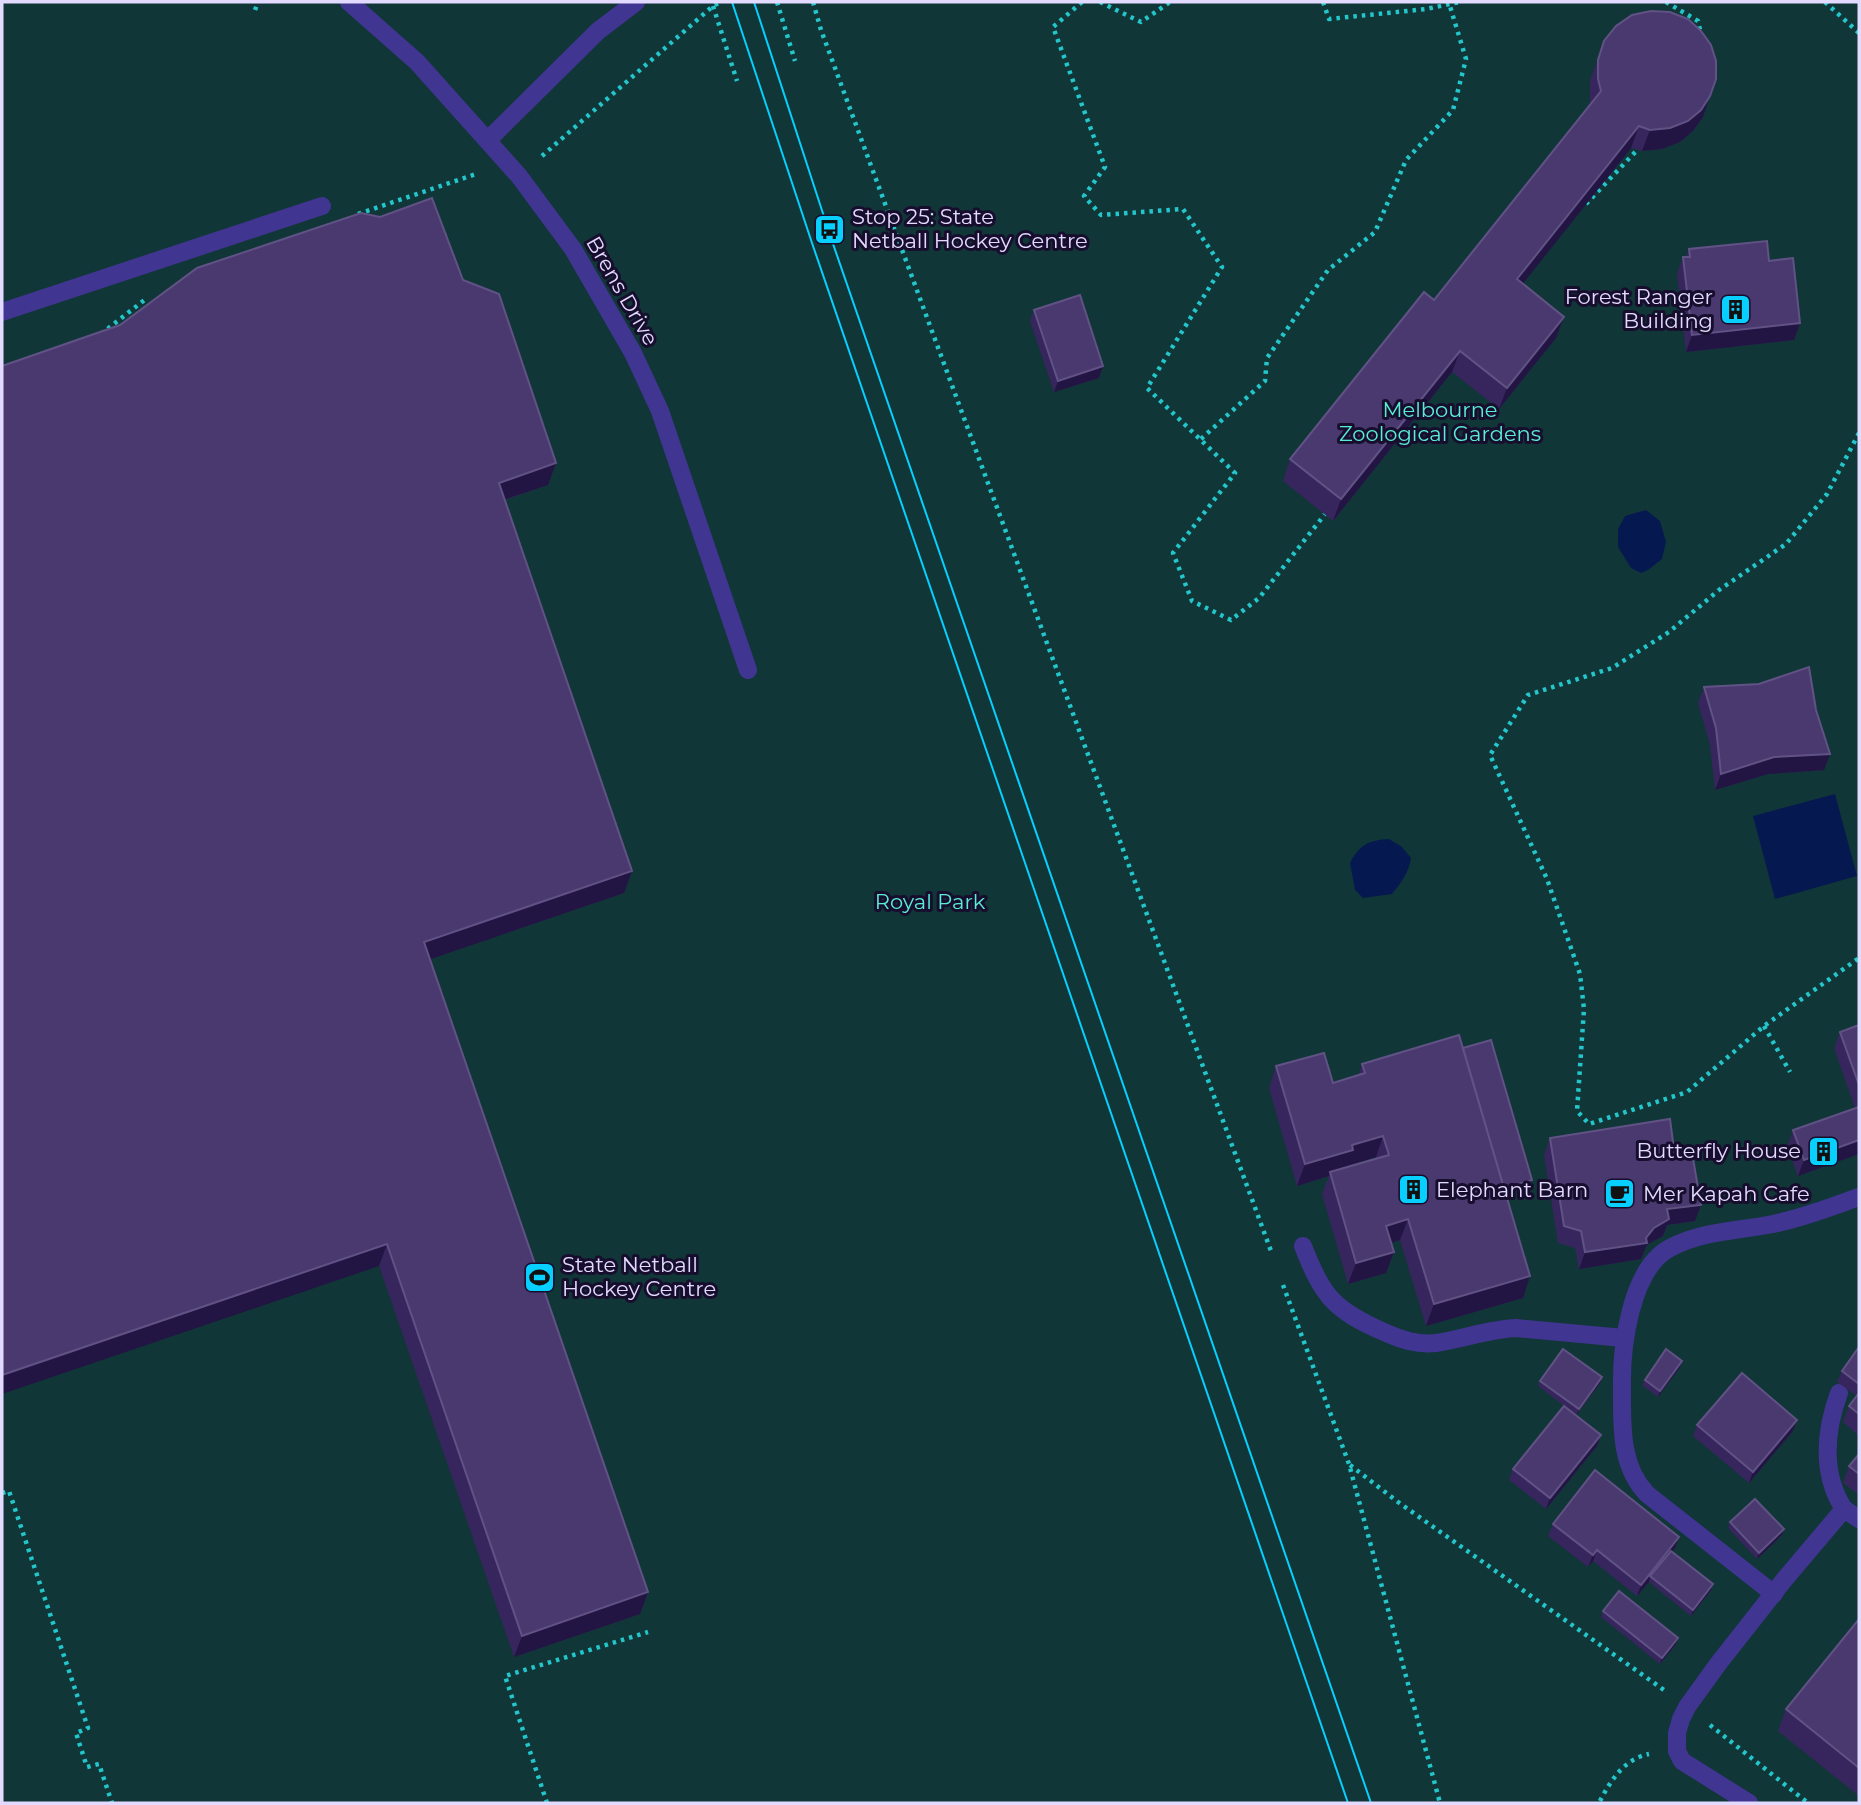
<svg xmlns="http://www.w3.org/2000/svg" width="1861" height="1805" font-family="Montserrat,sans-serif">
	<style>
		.green { fill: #113638 }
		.water { fill: #051950 }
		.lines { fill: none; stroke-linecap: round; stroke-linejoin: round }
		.path { stroke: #23c6cb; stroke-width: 4.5; stroke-dasharray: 3.5 5; stroke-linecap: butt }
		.minor { stroke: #413592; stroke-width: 18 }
		.tram { stroke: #07cfff; stroke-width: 2 }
		.wall { fill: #36265d; fill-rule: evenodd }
		.shaded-wall { fill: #221443 }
		.building { fill: #49396f; stroke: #615285; stroke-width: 2 }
		.labels { text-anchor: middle; stroke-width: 6; stroke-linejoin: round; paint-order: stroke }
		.poi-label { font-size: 21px; fill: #e3dbff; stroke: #170e2e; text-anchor: start }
		.street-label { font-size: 21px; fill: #e3dbff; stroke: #170e2e }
		.park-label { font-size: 21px; fill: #59edd6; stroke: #170e2e }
	</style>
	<rect width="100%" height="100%" fill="#170e2e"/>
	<rect class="green" x="2" y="2" width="1857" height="1801"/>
	<g class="water">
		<polygon points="1646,510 1660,521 1666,542 1662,559 1648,570 1641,573 1631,568 1618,547 1618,529 1625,516"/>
		<polygon points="1835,794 1857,876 1775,899 1753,816"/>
		<path d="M 1389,839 L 1402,847 L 1411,858 C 1409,872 1401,883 1392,894 L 1363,898 L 1355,890 L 1350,863 C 1359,845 1369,840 1389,839 Z"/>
	</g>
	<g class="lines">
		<g class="path">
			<polyline points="777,2 795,61"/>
			<polyline points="813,2 821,30 1271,1251"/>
			<polyline points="1082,2 1053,27 1105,167 1084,196 1101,215 1183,209 1222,267 1147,388 1235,473 1173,553 1192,601 1231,620 1259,598 1329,509"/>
			<polyline points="1100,2 1141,22 1170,2"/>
			<polyline points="1323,2 1329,19 1426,9 1460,2"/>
			<polyline points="1666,2 1698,21 1701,34"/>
			<polyline points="1825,2 1859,33"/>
			<polyline points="713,6 737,81"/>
			<polyline points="255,10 258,2"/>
			<polyline points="542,156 713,6 721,2"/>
			<polyline points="1586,204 1640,147"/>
			<polyline points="358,214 476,174"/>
			<polyline points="101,334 147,298"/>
			<polyline points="1859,433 1827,494 1786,544 1719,590 1669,632 1612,668 1528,695 1490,755 1547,879 1580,974 1584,1009 1577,1111 1589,1124 1687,1092 1764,1026 1859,958"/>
			<polyline points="1201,439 1265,381 1267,358 1328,270 1375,232 1406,160 1453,110 1466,59 1449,3"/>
			<polyline points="1764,1026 1790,1072"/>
			<polyline points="1283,1285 1349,1464 1440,1803"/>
			<polyline points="1350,1465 1398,1502 1664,1690"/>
			<polyline points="2,1493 9,1491 88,1728 76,1733 87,1767 99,1764 112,1803"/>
			<polyline points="1710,1725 1808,1803"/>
			<path d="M 1600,1801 C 1611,1780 1624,1759 1649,1754"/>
			<polyline points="547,1803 505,1676 648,1632"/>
		</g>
		<g class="minor">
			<polyline points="349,2 417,62 519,176 573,249 633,353 660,411 748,670"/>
			<polyline points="488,140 598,31 636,2"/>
			<polyline points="2,312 322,206"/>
			<path d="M 1303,1246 C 1323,1297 1334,1310 1384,1332 C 1402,1340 1417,1345 1436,1343 C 1463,1339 1489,1329 1516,1328 L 1624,1338"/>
			<path d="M 1839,1393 C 1825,1431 1821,1474 1844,1509"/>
			<path d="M 1774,1594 L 1647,1494 C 1620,1466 1622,1426 1622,1389 C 1621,1349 1630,1269 1670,1248 C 1701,1231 1738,1231 1773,1224 C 1803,1218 1831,1207 1859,1197"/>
			<polyline points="1749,1803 1682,1761 1677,1751 1677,1733 1681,1719 1687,1707 1718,1664 1784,1580 1844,1509 1859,1519"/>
		</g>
		<g class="tram">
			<polyline points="732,2 812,243 1348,1803"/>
			<polyline points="754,2 831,238 1371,1803"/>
		</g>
	</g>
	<g class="wall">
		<polygon points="1604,41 1703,117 1693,131 1680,142 1662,149 1642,151 1631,148 1522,284 1564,317 1556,338 1499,409 1452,372 1333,521 1283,481 1290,459 1434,300 1591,104 1590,101 1590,81"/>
		<polygon points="1689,249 1769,261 1800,323 1794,340 1686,352 1677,274 1683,257 1686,257"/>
		<polygon points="463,280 556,463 548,485 504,500 632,871 624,893 430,959 648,1592 640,1614 514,1657 379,1266"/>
		<polygon points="1034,310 1103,366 1099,378 1054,392 1030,321"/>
		<polygon points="1704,687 1824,770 1768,774 1715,790 1710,745 1698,703"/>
		<polygon points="1859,1025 1859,1154 1798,1176 1787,1147 1793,1130 1855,1108 1834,1048 1840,1032"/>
		<path d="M 1463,1048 L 1532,1180 L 1530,1186 L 1506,1193 L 1523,1298 L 1426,1326 L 1400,1240 L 1391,1243 L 1394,1252 L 1386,1273 L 1348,1284 L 1322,1194 L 1329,1176 L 1297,1186 L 1269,1088 L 1276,1066 L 1333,1083 L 1358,1076 L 1362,1064 ZM 1376,1157 L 1376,1159 L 1347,1168 L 1347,1166 Z"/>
		<polygon points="1550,1138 1674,1150 1695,1221 1667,1225 1663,1236 1648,1244 1646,1247 1641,1259 1579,1269 1575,1248 1558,1243 1544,1155"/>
		<polygon points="1859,1347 1859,1436 1843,1422 1849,1406 1857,1396 1837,1382 1842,1371"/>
		<polygon points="1682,1361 1680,1367 1658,1397 1642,1385 1645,1380"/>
		<polygon points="1540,1381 1600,1383 1576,1415 1538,1386"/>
		<polygon points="1697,1425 1793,1431 1749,1483 1693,1436"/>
		<polygon points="1601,1435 1597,1446 1546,1509 1509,1480 1513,1469"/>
		<polygon points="1859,1454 1859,1495 1843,1483 1849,1466"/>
		<polygon points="1730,1522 1784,1529 1782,1535 1757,1559 1728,1528"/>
		<polygon points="1553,1524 1675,1548 1672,1552 1711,1590 1691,1616 1649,1582 1637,1596 1593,1561 1588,1567 1548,1536"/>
		<polygon points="1603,1611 1676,1644 1660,1664 1601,1617"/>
		<polygon points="1859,1619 1859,1796 1778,1731 1786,1709"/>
	</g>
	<g class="shaded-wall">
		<polygon points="1710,96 1703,117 1693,131 1680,142 1662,149 1642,151 1650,130"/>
		<polygon points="1639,126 1631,148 1509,301 1517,279"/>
		<polygon points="1564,317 1556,338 1499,409 1507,388"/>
		<polygon points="1800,323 1794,340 1686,352 1692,335"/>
		<polygon points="1460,351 1452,372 1333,521 1341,499"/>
		<polygon points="1103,366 1099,378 1054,392 1058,381"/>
		<polygon points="556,463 548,485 491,504 499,483"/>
		<polygon points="1830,754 1824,770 1768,774 1715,790 1721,774 1774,757"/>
		<polygon points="632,871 624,893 416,964 424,942"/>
		<polygon points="1383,1136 1376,1157 1347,1166 1345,1172 1330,1172 1329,1176 1297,1186 1305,1164 1352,1145"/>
		<polygon points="1859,1140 1859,1154 1798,1176 1804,1160"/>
		<polygon points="1532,1180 1530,1186 1492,1197 1494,1191"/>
		<polygon points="1701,1205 1695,1221 1667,1225 1663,1236 1648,1244 1646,1247 1641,1259 1579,1269 1585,1252 1646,1238 1667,1209"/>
		<polygon points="1408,1219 1400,1240 1378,1247 1386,1226"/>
		<polygon points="387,1244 379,1266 2,1394 2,1375"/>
		<polygon points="1394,1252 1386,1273 1348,1284 1356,1263"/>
		<polygon points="1530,1276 1523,1298 1426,1326 1434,1304"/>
		<polygon points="1682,1361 1680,1367 1658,1397 1660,1391"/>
		<polygon points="1602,1377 1600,1383 1576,1415 1579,1409"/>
		<polygon points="1797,1420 1793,1431 1749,1483 1753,1472"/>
		<polygon points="1601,1435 1597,1446 1546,1509 1550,1498"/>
		<polygon points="1784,1529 1782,1535 1757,1559 1759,1553"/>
		<polygon points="1679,1537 1675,1548 1652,1577 1650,1576 1649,1582 1637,1596 1641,1585"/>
		<polygon points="1597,1550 1593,1561 1588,1567 1593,1555"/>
		<polygon points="1713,1584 1711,1590 1691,1616 1693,1610"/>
		<polygon points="648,1592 640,1614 514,1657 522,1636"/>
		<polygon points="1678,1638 1676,1644 1660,1664 1662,1658"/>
	</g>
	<g class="building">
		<polygon points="1651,11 1670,12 1688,19 1701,31 1711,45 1716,61 1716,79 1710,96 1701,110 1688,121 1670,128 1650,130 1639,126 1517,279 1564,317 1507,388 1460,351 1341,499 1290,459 1424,292 1434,300 1601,91 1598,79 1598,60 1604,41 1616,26 1632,15"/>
		<polygon points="432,198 463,280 499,294 556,463 499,483 632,871 424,942 648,1592 522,1636 387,1244 2,1375 2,366 120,325 197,268 361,213 380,217"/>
		<polygon points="1767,241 1769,261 1793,258 1800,323 1692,335 1683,257 1690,257 1689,249"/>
		<polygon points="1080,295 1103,366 1058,381 1034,310"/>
		<polygon points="1809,667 1816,710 1830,754 1774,757 1721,774 1716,728 1704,687 1759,684"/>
		<polygon points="1859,1025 1859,1085 1840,1032"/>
		<polygon points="1459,1035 1530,1276 1434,1304 1408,1219 1386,1226 1394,1252 1356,1263 1330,1172 1389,1155 1383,1136 1352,1145 1353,1150 1305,1164 1276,1066 1324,1053 1333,1083 1365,1073 1362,1064"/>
		<polygon points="1491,1040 1532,1180 1504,1188 1463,1048"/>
		<polygon points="1859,1107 1859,1140 1804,1160 1793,1130"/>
		<polygon points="1670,1119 1674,1150 1691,1147 1701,1205 1667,1209 1669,1219 1654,1228 1646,1238 1647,1243 1585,1252 1581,1231 1564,1226 1550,1138"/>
		<polygon points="1859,1347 1859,1384 1842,1371"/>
		<polygon points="1563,1349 1602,1377 1579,1409 1540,1381"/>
		<polygon points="1666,1349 1682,1361 1660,1391 1645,1380"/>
		<polygon points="1742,1373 1797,1420 1753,1472 1697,1425"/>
		<polygon points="1859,1393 1859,1414 1849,1406"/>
		<polygon points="1564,1406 1601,1435 1550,1498 1513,1469"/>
		<polygon points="1859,1454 1859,1474 1849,1466"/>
		<polygon points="1595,1470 1679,1537 1641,1585 1597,1550 1593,1555 1553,1524"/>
		<polygon points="1755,1499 1784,1529 1759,1553 1730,1522"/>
		<polygon points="1671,1551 1713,1584 1693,1610 1650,1576"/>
		<polygon points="1619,1591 1678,1638 1662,1658 1603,1611"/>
		<polygon points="1859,1619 1859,1768 1786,1709"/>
	</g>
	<defs>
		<symbol id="bus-square" viewBox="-11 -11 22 22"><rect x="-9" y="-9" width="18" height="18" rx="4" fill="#07cfff" stroke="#170e2e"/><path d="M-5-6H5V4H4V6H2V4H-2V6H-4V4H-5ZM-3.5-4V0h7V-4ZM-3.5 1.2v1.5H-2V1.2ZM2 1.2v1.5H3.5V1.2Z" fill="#111"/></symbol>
		<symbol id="building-square" viewBox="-11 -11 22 22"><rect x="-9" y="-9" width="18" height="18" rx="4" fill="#07cfff" stroke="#170e2e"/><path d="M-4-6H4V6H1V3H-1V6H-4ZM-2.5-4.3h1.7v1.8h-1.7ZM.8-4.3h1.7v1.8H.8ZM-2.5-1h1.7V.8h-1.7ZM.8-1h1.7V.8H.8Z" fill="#111"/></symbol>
		<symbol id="cafe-square" viewBox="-11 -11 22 22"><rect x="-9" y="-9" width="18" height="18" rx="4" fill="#07cfff" stroke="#170e2e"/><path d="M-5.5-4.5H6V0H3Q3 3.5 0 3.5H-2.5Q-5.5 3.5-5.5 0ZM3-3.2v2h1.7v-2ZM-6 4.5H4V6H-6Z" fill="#111"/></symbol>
		<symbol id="stadium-square" viewBox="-11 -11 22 22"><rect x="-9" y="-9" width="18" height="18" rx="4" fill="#07cfff" stroke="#170e2e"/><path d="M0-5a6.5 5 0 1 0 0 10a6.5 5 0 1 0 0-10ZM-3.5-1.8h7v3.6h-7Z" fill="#111"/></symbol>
	</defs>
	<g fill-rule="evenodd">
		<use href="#bus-square" x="812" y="212" width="35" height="35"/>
		<use href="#building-square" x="1718" y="292" width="35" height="35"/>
		<use href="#building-square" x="1806" y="1134" width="35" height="35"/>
		<use href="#building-square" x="1396" y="1172" width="35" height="35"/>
		<use href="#cafe-square" x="1602" y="1176" width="35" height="35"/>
		<use href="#stadium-square" x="522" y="1260" width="35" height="35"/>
	</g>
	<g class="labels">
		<g class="poi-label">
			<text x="852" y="224">Stop 25: State<tspan x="852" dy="24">Netball Hockey Centre</tspan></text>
			<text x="1713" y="304" text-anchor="end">Forest Ranger<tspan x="1713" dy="24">Building</tspan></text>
			<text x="1801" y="1158" text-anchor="end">Butterfly House</text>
			<text x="1436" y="1197">Elephant Barn</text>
			<text x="1643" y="1201">Mer Kapah Cafe</text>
			<text x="562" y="1272">State Netball<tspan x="562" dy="24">Hockey Centre</tspan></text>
		</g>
		<g class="street-label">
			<text transform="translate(622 291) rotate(60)" y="7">Brens Drive</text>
		</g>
		<g class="park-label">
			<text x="1440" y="417">Melbourne<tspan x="1440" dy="24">Zoological Gardens</tspan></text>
			<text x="930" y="909">Royal Park</text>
		</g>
	</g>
	<rect width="1861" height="1805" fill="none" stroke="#e3dbff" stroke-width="7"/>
</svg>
